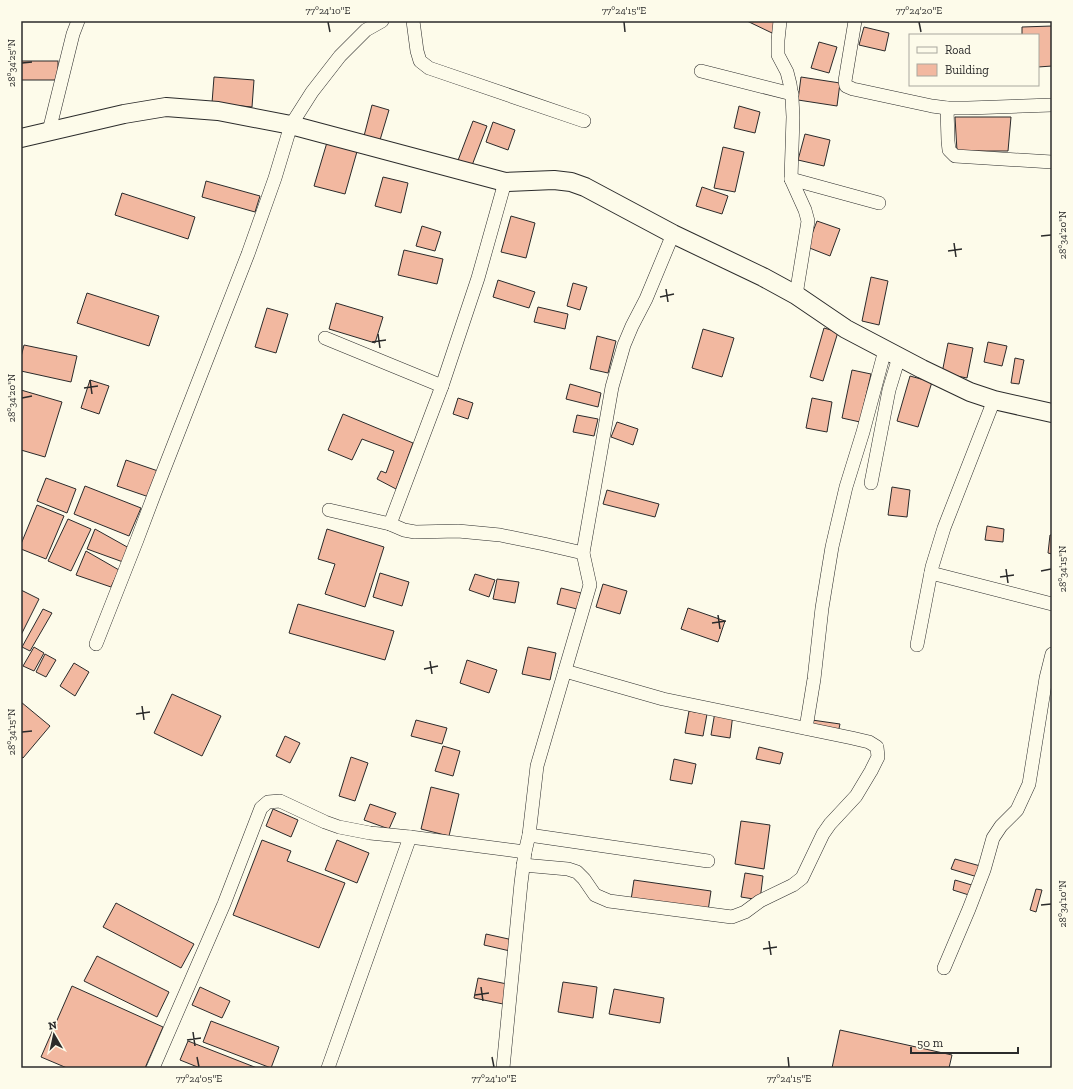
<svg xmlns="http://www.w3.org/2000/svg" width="1073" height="1089" font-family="'Zilla Slab',serif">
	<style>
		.building { fill: #f2b8a0; stroke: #2b2b2b }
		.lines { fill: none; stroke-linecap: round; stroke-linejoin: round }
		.street-casing { stroke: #2b2b2b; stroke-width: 14 }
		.secondary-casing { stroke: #2b2b2b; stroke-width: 20 }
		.street { stroke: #fdfbea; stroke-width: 13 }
		.secondary { stroke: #fdfbea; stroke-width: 18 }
		.ticks { fill: none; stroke: #2b2b2b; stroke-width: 1.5 }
		.neatline { fill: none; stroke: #2b2b2b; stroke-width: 1.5 }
		.ticks-label { font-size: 10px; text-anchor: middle; fill: #2b2b2b }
	</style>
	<rect width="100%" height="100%" fill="#fdfbea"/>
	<g class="building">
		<polygon points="747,21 778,21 772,33"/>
		<polygon points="1052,26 1052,66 1038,67 1038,35 1022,35 1022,27"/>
		<polygon points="864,27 889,33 885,51 859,45"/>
		<polygon points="819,42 837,47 829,73 811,68"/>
		<rect x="21" y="61" width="37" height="19"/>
		<polygon points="214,77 254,80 252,107 212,103"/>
		<polygon points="801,77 840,83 837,106 798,100"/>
		<polygon points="372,105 389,110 380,140 364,136"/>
		<polygon points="739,106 760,112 755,133 734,128"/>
		<polygon points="955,117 1011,117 1008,151 957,151"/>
		<polygon points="473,121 487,126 471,168 457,163"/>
		<polygon points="493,122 515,130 508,150 486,142"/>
		<polygon points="805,134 830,140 824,166 798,160"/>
		<polygon points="328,139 358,148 345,194 314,186"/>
		<polygon points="723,147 744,152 735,192 714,188"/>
		<polygon points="383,177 408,183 401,213 375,206"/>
		<polygon points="206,181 260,196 255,212 202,197"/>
		<polygon points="702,187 728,196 722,214 696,206"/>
		<polygon points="122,193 195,217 188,239 115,215"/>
		<polygon points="511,216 535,223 526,258 501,252"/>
		<polygon points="817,221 840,229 830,256 807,247"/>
		<polygon points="422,226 441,232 435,251 416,246"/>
		<polygon points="404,250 443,259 437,284 398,275"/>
		<polygon points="871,277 888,281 879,325 862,321"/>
		<polygon points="498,280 535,292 529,308 493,297"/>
		<polygon points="573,283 587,287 580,310 567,306"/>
		<polygon points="87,293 159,316 149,346 77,323"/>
		<polygon points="336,303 383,317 375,343 329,329"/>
		<polygon points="538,307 568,314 565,329 534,322"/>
		<polygon points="267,308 288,314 276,353 255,347"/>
		<polygon points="824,328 838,332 823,381 810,377"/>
		<polygon points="703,329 734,338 722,377 692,368"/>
		<polygon points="597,336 616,341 608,373 590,369"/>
		<polygon points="988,342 1007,346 1002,366 984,362"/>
		<polygon points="948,343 973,348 967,378 942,373"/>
		<polygon points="24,345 77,356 71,382 21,371 21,357"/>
		<polygon points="1015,358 1024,360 1019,384 1011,383"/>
		<polygon points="852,370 871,374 860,422 842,418"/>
		<polygon points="910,376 932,382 918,427 897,421"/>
		<polygon points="90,380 109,386 99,414 81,408"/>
		<polygon points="570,384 601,393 598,407 566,399"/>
		<polygon points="21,390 62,402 45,457 21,450"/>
		<polygon points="458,398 473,403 468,419 453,414"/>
		<polygon points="812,398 832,402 827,432 806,428"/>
		<polygon points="343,414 413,443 396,489 377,479 381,471 386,473 394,451 362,439 352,460 328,450"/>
		<polygon points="577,415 598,419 594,436 573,432"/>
		<polygon points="617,422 638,429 633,445 611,437"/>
		<polygon points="126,460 158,471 149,497 117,486"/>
		<polygon points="46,478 76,489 67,513 37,501"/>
		<polygon points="85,486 141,508 129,536 74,514"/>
		<polygon points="892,487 910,490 907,517 888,515"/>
		<polygon points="607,490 659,504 655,517 603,504"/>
		<polygon points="37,505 64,516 46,559 21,549 21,544"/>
		<polygon points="68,519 91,529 71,571 48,561"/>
		<polygon points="987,526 1004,529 1003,542 985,540"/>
		<polygon points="95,529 129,548 123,562 87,549"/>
		<polygon points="327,529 384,547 365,607 325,594 335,564 318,559"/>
		<polygon points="1050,535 1052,535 1052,554 1048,553"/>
		<polygon points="86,551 119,570 111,587 76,575"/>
		<polygon points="380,573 409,582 402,606 373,597"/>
		<polygon points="475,574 495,580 489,597 469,590"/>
		<polygon points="497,579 519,582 515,603 493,599"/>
		<polygon points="603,584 627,591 620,614 596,607"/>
		<polygon points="561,588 581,593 577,609 557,604"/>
		<polygon points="21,590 39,599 21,635"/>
		<polygon points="298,604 394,631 385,660 289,633"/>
		<polygon points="688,608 725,621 718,642 681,629"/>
		<polygon points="43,609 52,613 30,651 22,647"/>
		<polygon points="34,647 44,653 34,671 23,666"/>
		<polygon points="528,647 556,653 550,680 522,674"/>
		<polygon points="45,654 56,660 46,677 36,672"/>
		<polygon points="467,660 497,670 489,693 460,683"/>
		<polygon points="74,663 89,672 75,696 60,686"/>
		<polygon points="172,694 221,716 202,756 154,733"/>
		<polygon points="21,702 50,726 23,758 21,757"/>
		<polygon points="689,711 707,714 703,736 685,733"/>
		<polygon points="715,712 733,714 730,738 711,735"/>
		<polygon points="416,720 447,728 442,744 411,736"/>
		<polygon points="812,720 840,724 838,733 810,729"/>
		<polygon points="285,736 300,743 290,763 276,756"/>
		<polygon points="443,746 460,751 453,776 435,771"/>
		<polygon points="759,747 783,753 780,764 756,759"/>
		<polygon points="351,757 368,763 355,801 339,796"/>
		<polygon points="674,759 696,764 692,784 670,780"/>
		<polygon points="431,787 459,794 449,836 421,829"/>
		<polygon points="370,804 396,813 389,829 364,820"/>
		<polygon points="273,809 298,820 291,837 266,826"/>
		<polygon points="741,821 770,825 764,869 735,864"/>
		<polygon points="262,840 291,851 287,861 345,883 319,948 233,915"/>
		<polygon points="337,840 369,853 357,883 325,870"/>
		<polygon points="955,859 984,867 981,878 951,869"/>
		<polygon points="745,873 763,876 760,900 741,897"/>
		<polygon points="634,880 711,891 708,911 631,900"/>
		<polygon points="955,880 975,886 972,896 953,890"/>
		<polygon points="1036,889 1042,890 1036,912 1030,910"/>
		<polygon points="116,903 194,944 181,968 103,927"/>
		<polygon points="486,934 513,940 510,951 484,945"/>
		<polygon points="97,956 169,992 157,1017 84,981"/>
		<polygon points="478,978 507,984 503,1004 474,998"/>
		<polygon points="563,982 597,987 593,1018 558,1012"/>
		<polygon points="72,986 163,1027 145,1068 67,1068 41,1057"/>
		<polygon points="200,987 230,1001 222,1018 192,1005"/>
		<polygon points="614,989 664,998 660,1023 609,1014"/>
		<polygon points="211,1021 279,1047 271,1068 203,1042"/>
		<polygon points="840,1030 952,1055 949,1068 832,1068"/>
		<polygon points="188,1041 257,1068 200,1068 180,1060"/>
	</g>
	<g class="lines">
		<defs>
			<g id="street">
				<polyline points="413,21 417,51 420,61 429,68 584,121"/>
				<polyline points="780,21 778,40 778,55 787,72 790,84 792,98 793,117 791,179 805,210 808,221 796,295"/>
				<polyline points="855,21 845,81 846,86 853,89 932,106 947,108 968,108 1052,105"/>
				<polyline points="701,71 792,94"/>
				<polyline points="947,108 948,141 949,150 955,156 1052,162"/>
				<polyline points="49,131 73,34 78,21"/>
				<polyline points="791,179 879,203"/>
				<polyline points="325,338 442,386"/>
				<polyline points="871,483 889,390 899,357"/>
				<polyline points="329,510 390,524 404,530 415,532 458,531 500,535 544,544 583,553"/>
				<polyline points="390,524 442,386 478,278 505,182"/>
				<polyline points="931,573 1052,604"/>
				<polyline points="96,644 137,540 154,495 248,254 275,178 291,125 312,92 340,56 366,30 382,21"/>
				<polyline points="917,645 932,567 944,528 994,400"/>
				<polyline points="806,728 814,679 822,608 832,547 846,487 863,432 885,350"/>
				<polyline points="529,835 708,861"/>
				<polyline points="523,865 568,869 577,872 584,879 595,895 609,901 732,917 745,912 760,901 793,885 802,878 823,834 830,824 856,796 871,771 878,757 877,747 869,742 852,738 663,699 565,671"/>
				<polyline points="944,968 969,909 984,870 993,838 1001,826 1017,810 1029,784 1046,678 1052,654"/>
				<polyline points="153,1068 224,904 261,808 268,802 280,801 325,822 339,827 370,833 410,837 525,852"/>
				<polyline points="328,1068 410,837"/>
				<polyline points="503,1068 521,883 525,852 529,835 537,766 590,585 583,553 612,387 624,345 632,326 646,299 673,234"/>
			</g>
			<polyline id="secondary" points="21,138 124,114 166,107 218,111 291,125 505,182 554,180 571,182 585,187 673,234 763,277 796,295 846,329 922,369 970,392 994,400 1052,413"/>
		</defs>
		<use href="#street" class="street-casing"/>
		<use href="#secondary" class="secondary-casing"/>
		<use href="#street" class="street"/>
		<use href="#secondary" class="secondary"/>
	</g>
	<path class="ticks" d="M 328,22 L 330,32M 624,22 L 625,32M 919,22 L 921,32M 22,63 L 32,62M 1041,236 L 1051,235M 954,243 L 956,257M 948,251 L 962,249M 666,289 L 668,302M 660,297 L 674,294M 378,334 L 380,348M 372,342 L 386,340M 90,380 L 92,394M 84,388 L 98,386M 22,398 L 32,396M 1006,569 L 1008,583M 1041,571 L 1051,569M 1000,577 L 1014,575M 718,615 L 720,629M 712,623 L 726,621M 430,661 L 432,674M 424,669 L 438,666M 142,706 L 144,720M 136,714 L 150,712M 22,732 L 32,731M 1041,905 L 1051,904M 769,941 L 771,955M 763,949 L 777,947M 481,987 L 483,1001M 475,995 L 489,993M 193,1032 L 195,1046M 187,1040 L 201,1038M 197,1057 L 199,1067M 492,1057 L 494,1067M 788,1057 L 789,1067"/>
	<rect width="1073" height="1089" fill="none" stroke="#fdfbea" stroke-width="44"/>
	<rect x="909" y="34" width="130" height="52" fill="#fdfbea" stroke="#a9a89e"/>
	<rect x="917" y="47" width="20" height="6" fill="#fdfbea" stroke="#a9a89e"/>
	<text x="945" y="54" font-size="12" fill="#2b2b2b">Road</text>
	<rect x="917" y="64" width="20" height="12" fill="#f2b8a0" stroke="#a9a89e"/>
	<text x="945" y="74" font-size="12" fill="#2b2b2b">Building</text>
	<g transform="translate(54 1035) rotate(351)" stroke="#fdfbea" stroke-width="3" paint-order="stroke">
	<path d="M0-3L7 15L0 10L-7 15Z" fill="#2b2b2b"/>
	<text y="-6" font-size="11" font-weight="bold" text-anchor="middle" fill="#2b2b2b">N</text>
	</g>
	<path d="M911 1047v6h107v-6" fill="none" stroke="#2b2b2b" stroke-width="2"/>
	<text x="917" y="1047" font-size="12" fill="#2b2b2b" stroke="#fdfbea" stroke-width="3" paint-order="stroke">50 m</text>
	<rect x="22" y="22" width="1029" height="1045" class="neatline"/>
	<g class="ticks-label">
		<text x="328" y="14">77°24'10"E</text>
		<text x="624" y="14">77°24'15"E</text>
		<text x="919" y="14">77°24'20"E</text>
		<text transform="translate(11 63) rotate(-90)" y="4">28°34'25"N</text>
		<text transform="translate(1062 235) rotate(-90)" y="4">28°34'20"N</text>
		<text transform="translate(11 398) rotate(-90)" y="4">28°34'20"N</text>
		<text transform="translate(1062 569) rotate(-90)" y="4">28°34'15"N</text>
		<text transform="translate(11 732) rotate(-90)" y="4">28°34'15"N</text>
		<text transform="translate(1062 904) rotate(-90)" y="4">28°34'10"N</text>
		<text x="199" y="1082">77°24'05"E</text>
		<text x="494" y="1082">77°24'10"E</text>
		<text x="789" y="1082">77°24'15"E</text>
	</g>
</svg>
